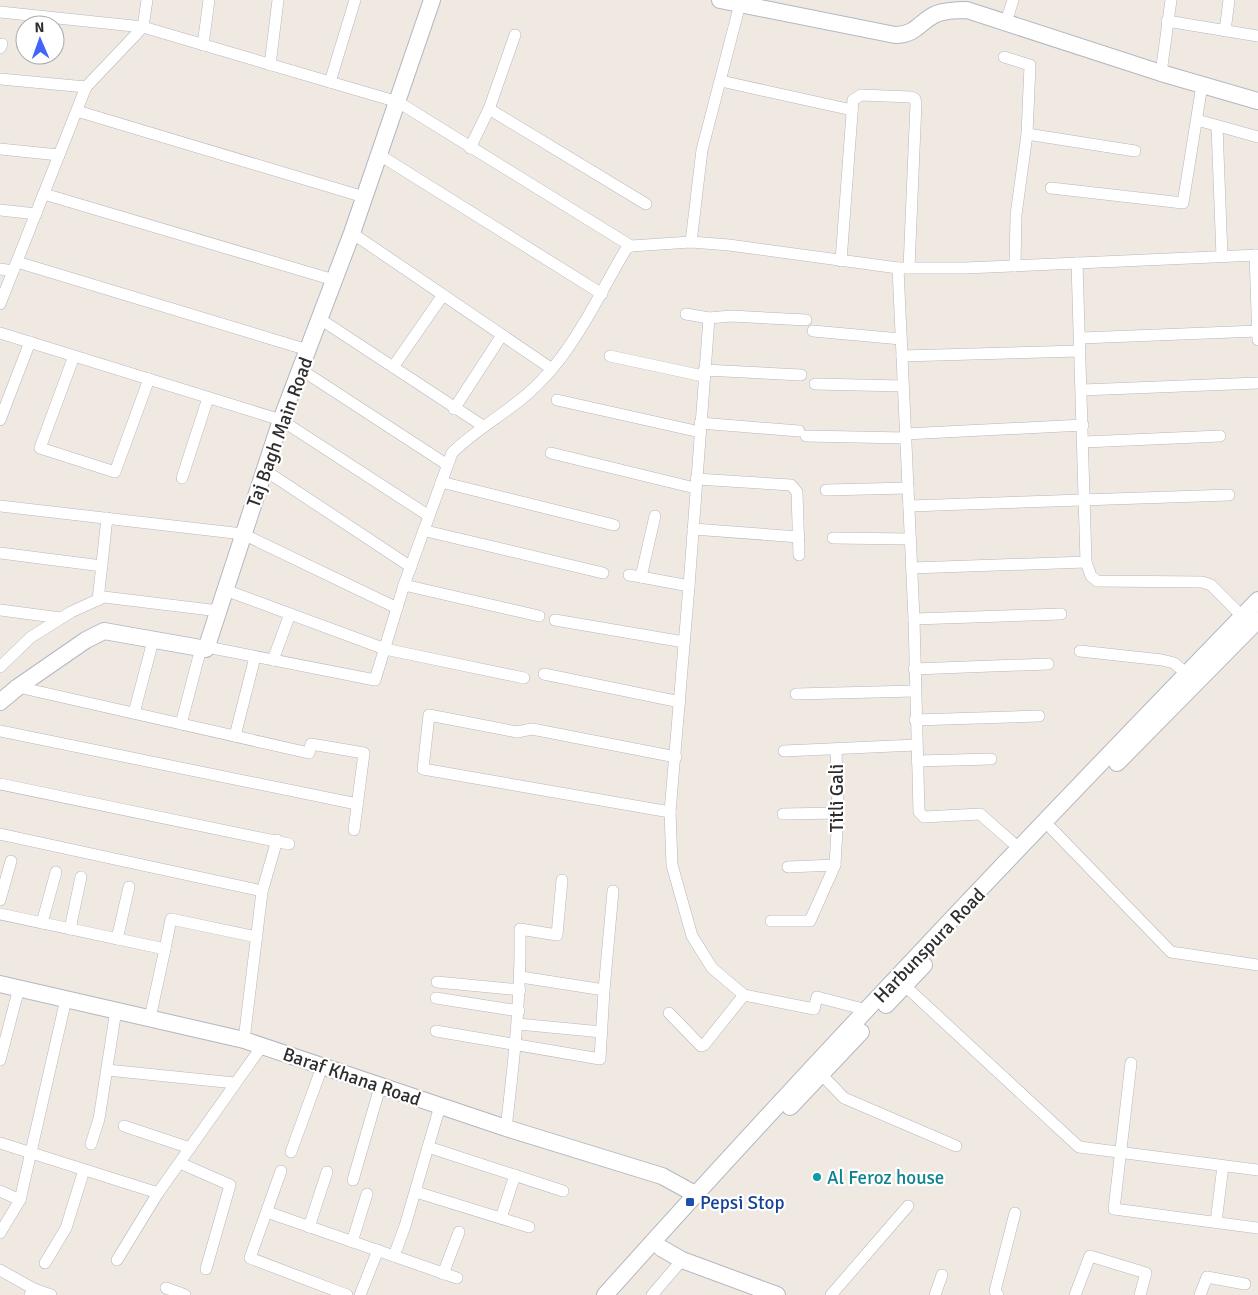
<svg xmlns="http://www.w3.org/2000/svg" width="1258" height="1295" font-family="Signika,sans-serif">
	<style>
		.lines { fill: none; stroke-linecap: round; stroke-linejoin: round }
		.street-casing { stroke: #b4b7c1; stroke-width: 12 }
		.secondary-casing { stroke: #b4b7c1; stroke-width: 18 }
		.street { stroke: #fff; stroke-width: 11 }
		.secondary { stroke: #fff; stroke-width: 16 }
		.culture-dot { fill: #0f9aa8; stroke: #fff; stroke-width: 2 }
		.transit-dot { fill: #1a4fb4; stroke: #fff; stroke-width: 2 }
		.labels { text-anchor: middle; stroke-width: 4.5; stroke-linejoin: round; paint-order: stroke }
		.street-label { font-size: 19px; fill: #2e2e2e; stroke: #fff }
		.culture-label { font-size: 19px; fill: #0d838f; stroke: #fff; text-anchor: start }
		.transit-label { font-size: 19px; fill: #164399; stroke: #fff; text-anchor: start }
	</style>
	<rect width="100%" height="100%" fill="#efe9e1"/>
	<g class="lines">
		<defs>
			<g id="street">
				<polyline points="0,12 143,27 147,0"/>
				<polyline points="1167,21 1258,36"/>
				<polyline points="1006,22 1013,0"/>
				<polyline points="1225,31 1229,0"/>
				<polyline points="203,45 209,0"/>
				<polyline points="0,48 2,44"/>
				<polyline points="1004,57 1030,65 1027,134 1016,215 1015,266"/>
				<polyline points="270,65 278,0"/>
				<polyline points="1161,73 1171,0"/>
				<polyline points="0,79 86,87"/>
				<polyline points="721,81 852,110"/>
				<polyline points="330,82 355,0"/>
				<polyline points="489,109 646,204"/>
				<polyline points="77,111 364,197"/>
				<polyline points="1197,120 1258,137"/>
				<polyline points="1217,126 1222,257"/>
				<polyline points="1027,134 1135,151"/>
				<polyline points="470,148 489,109 515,35"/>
				<polyline points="0,149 59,155"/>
				<polyline points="378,154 602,294"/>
				<polyline points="1051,188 1183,203 1202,85"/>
				<polyline points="44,194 334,280"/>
				<polyline points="0,210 36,214"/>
				<polyline points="352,233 552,369"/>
				<polyline points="691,242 702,150 740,4"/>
				<polyline points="1255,255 1258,340"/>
				<polyline points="841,261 853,100 861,95 911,97 915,99 916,103 909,268"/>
				<polyline points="17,262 308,350"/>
				<polyline points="1077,263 1086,562 1091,576 1097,581 1202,582 1211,585 1242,616"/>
				<polyline points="898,268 914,619 919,812 924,817 980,814 1020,849"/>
				<polyline points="0,269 13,271"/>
				<polyline points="0,304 86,87 143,27 398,102 631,246 691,242 729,245 898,268 965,268 1258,255"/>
				<polyline points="686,314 709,318 731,316 806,320"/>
				<polyline points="709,318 689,586 670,812 672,865 692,936 712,968 744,995 814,1009 817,997 867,1010"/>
				<polyline points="320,319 483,426"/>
				<polyline points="813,331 901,339"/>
				<polyline points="0,333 281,420 429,516"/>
				<polyline points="1081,338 1258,331"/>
				<polyline points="74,356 40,448 115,472 149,379"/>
				<polyline points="610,356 703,376"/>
				<polyline points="902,356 1080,351"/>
				<polyline points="393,367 443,295"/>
				<polyline points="300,369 446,464"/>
				<polyline points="704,370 801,375"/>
				<polyline points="815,384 903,386"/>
				<polyline points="1082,390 1258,383"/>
				<polyline points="557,400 700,432"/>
				<polyline points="454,409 502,335"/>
				<polyline points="0,420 30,342"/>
				<polyline points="700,423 799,431"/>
				<polyline points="905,434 1083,425"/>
				<polyline points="806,436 906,438"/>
				<polyline points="1084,442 1220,436"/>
				<polyline points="551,453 695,488"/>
				<polyline points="266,471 411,567"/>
				<polyline points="182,478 208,398"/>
				<polyline points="696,479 791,485 797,492 799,555"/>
				<polyline points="441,482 614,525"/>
				<polyline points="826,490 908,488"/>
				<polyline points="0,506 243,534 397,608"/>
				<polyline points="909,506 1229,495"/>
				<polyline points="655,516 641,577 689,586"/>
				<polyline points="693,529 799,537"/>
				<polyline points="426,531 603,573"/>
				<polyline points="833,538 910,539"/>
				<polyline points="0,553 102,566"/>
				<polyline points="912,568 1086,562"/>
				<polyline points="629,575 641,577"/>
				<polyline points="404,585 539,616"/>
				<polyline points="225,590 385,649 524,678"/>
				<polyline points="98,600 107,518"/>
				<polyline points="0,610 61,618"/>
				<polyline points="914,619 1061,614"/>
				<polyline points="555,620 684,642"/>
				<path d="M 207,647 L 375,680 L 404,585 L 452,453 C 479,426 515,409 541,381 C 576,346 601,291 626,249 L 631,246"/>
				<polyline points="1080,651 1162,660 1174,663 1187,674"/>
				<polyline points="273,660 290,614"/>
				<polyline points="0,667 31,637 71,612 104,597 219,611"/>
				<polyline points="914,669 1048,664"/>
				<polyline points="544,674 680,702"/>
				<polyline points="18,687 309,753 311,744 364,753 354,830"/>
				<polyline points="796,694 915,691"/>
				<polyline points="134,713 153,641"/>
				<polyline points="915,720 1039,716"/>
				<polyline points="181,724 201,648"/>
				<polyline points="0,731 357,804"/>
				<polyline points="235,736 255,657"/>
				<polyline points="784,751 916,745"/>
				<polyline points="917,761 991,759"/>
				<polyline points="0,784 289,844"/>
				<polyline points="670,812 423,769 429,715 517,732 532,729 676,757"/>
				<polyline points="783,814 838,813"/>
				<polyline points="1052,829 1171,952 1258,965"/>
				<polyline points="0,834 262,891"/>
				<polyline points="788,867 835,865"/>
				<polyline points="0,900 11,861"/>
				<polyline points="0,914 165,949 150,1018"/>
				<polyline points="771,921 810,921 835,865 838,813 836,749"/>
				<polyline points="42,923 56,872"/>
				<polyline points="70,929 81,877"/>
				<polyline points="117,939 129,887"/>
				<polyline points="165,949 171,919 257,937"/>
				<polyline points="521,977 604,990"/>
				<polyline points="437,982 520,990"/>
				<polyline points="904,985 1079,1147 1258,1170"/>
				<polyline points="436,998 519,1011"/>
				<polyline points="669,1013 701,1046 704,1045 744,995"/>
				<polyline points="518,1024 602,1032"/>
				<polyline points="436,1031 600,1059 604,990 613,891"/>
				<polyline points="244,1040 262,892 277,840"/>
				<polyline points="0,1060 19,988"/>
				<polyline points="1131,1063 1114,1209 1258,1228"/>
				<polyline points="107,1070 235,1083"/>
				<polyline points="822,1075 844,1098 956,1146"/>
				<polyline points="124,1126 190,1148"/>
				<path d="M 506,1128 C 514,1062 521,996 520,929 L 557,935 L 562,880"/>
				<polyline points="0,1143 158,1193 262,1046"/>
				<polyline points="91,1144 99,1119 116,1010"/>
				<polyline points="428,1147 563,1191"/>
				<polyline points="291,1152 322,1067"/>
				<polyline points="180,1163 230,1185 206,1269"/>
				<polyline points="281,1171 250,1258 347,1295"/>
				<polyline points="353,1180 380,1087"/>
				<polyline points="0,1191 20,1200"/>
				<polyline points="416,1192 529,1227"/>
				<polyline points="267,1212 457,1278"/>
				<polyline points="501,1218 515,1175"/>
				<polyline points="1216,1222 1223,1166"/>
				<polyline points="309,1227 327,1172"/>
				<polyline points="0,1233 20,1200 66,999"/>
				<polyline points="352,1242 367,1194"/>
				<polyline points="394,1256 405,1226 440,1106"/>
				<polyline points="117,1260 158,1193"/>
				<polyline points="45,1263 66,1228 84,1170"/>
				<polyline points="0,1270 34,1289 30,1295"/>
				<polyline points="443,1274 459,1232"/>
				<polyline points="166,1288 185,1295"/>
				<polyline points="34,1289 51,1295"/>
				<polyline points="360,1295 378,1250"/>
				<polyline points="652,1295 682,1260"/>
				<polyline points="831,1295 908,1206"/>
				<polyline points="935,1295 942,1275"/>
				<polyline points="998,1295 995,1291 1015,1213"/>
				<polyline points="1075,1295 1090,1256 1146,1273 1140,1295"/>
				<polyline points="1200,1295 1207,1277 1245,1284"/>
			</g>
			<g id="secondary">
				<path d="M 720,0 L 895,35 C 916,35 919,22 936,14 C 946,10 957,10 967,10 L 1161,73 L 1258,101"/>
				<polyline points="0,702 18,687 86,640 104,631 206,649 281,420 352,233 432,0"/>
				<polyline points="1117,763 1258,620"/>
				<polyline points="0,984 244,1040 506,1128 662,1176 695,1194"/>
				<polyline points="886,1005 924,965"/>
				<polyline points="790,1107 861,1032"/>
				<polyline points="661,1248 682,1260 777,1295"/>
				<path d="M 605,1295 C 817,1058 1037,828 1258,600"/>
			</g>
		</defs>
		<use href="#street" class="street-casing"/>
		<use href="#secondary" class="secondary-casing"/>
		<use href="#street" class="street"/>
		<use href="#secondary" class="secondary"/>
	</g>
	<circle class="culture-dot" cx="817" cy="1177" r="5"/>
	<rect class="transit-dot" x="685" y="1197" width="10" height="10" rx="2.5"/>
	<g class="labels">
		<g class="street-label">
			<text transform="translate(279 432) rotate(-70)" y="7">Taj Bagh Main Road</text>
			<text transform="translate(836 798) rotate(-90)" y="7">Titli Gali</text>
			<text transform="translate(929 945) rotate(-46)" y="7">Harbunspura Road</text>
			<text transform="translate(352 1076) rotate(19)" y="7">Baraf Khana Road</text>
		</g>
		<g class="culture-label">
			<text x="827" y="1184">Al Feroz house</text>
		</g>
		<g class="transit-label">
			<text x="700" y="1209">Pepsi Stop</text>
		</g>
	</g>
	<g transform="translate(40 40) rotate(358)"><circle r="24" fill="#ffffff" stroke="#ababab"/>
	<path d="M0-4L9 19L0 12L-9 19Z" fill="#4264fb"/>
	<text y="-8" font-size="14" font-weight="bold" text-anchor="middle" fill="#2e2e2e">N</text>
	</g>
</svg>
